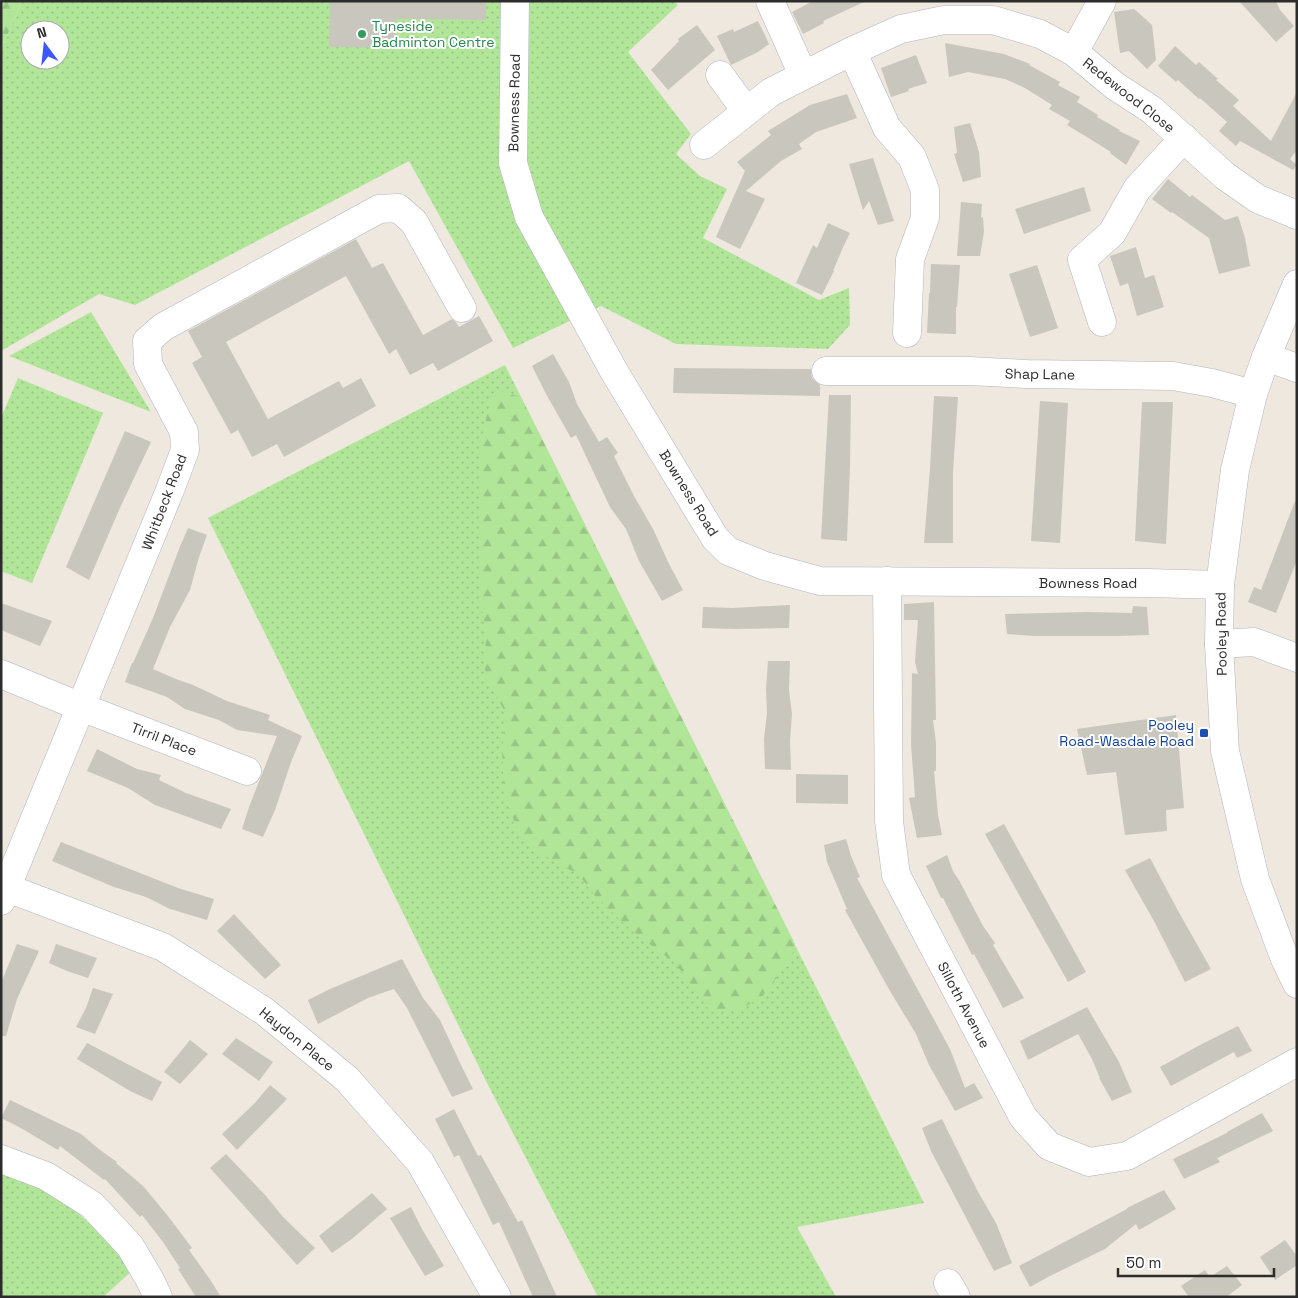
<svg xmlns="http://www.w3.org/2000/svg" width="1298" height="1298" font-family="'Space Grotesk',sans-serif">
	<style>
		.grass { fill: url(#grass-dots); fill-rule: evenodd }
		.forest { fill: url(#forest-firs) }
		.building { fill: #c9c6bd }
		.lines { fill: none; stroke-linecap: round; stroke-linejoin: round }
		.minor-casing { stroke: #b2b4c0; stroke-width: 29 }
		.minor { stroke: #fff; stroke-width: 28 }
		.leisure-dot { fill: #2e9e5b; stroke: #fff; stroke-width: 2 }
		.transit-dot { fill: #1a4fb4; stroke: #fff; stroke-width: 2 }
		.labels { text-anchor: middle; stroke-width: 4; stroke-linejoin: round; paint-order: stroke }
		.leisure-label { font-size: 14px; fill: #27864d; stroke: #fff; text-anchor: start }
		.street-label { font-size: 14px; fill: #2c2c2c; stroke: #fff }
		.transit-label { font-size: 14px; fill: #164399; stroke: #fff; text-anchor: end }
	</style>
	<defs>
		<pattern id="grass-dots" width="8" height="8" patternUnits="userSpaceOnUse" patternTransform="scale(1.25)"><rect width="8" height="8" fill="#b1e699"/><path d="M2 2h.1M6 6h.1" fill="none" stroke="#98c584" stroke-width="1.8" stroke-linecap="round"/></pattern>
		<pattern id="forest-firs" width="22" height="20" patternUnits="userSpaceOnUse" patternTransform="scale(1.25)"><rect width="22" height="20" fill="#b1e699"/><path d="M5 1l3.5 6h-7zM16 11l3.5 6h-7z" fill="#98c584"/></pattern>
	</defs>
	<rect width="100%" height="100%" fill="#eee8de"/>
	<g class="grass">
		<path d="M 22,1 L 674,1 L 678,5 L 628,52 L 691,134 L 676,154 L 700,176 L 727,189 L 703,238 L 819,300 L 849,288 L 850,325 L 828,349 L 676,344 L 601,306 L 513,348 L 409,161 L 135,305 L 99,294 L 1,351 L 1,50 ZM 30,30 L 60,30 L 60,60 L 30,60 Z"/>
		<polygon points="91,312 151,412 9,356"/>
		<polygon points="505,365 924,1203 797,1227 836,1297 598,1297 487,1083 208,518"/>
		<polygon points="18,378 103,413 32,583 1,571 1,418"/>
		<polygon points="1,1167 61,1198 118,1249 133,1270 103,1297 1,1297"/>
	</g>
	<g class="forest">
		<polygon points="1,1 22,1 1,50"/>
		<polygon points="503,392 521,397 795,944 791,959 761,998 738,1010 711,1012 676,964 631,930 596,897 578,874 550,859 521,840 504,793 502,749 506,714 485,675 486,629 479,597 479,482 482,437 492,394"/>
	</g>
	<g class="building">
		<polygon points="330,1 486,1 486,20 396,19 395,48 329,47"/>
		<polygon points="813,1 866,1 823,21 824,23 803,34 792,12"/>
		<polygon points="1239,1 1276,1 1280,10 1294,26 1276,42"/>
		<polygon points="1134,9 1152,25 1156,60 1147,69 1129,51 1120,53 1114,12"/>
		<polygon points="758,21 769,44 758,52 731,65 717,36 733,29 734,32"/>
		<polygon points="697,25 715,50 668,90 651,70 679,41 678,39"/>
		<polygon points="945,43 1004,54 1030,64 1029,65 1060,82 1058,85 1080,97 1077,102 1098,115 1097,117 1120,130 1119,131 1140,141 1126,165 1110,153 1111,152 1087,137 1067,125 1070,121 1049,109 1052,105 1025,88 1005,79 968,72 949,77"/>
		<polygon points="1175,46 1196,65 1199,62 1218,79 1216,80 1239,100 1233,106 1271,141 1297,92 1297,150 1290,159 1297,165 1293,170 1240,141 1236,146 1219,131 1227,122 1200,98 1199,99 1178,80 1176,82 1158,66"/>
		<polygon points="916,55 927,83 908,89 909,91 891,97 881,68"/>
		<polygon points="847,94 857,118 816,132 799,144 802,149 781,161 746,191 765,199 740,249 716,237 745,171 737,162 771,135 768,131 810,105"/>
		<polygon points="970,123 979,152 981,177 963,182 954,154 957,153 954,127"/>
		<polygon points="873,158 894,221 878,225 869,201 863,210 849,164"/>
		<polygon points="1168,179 1190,197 1192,195 1225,220 1238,216 1245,238 1250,266 1219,274 1209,238 1172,212 1171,213 1152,199"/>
		<polygon points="1084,187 1091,211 1024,234 1015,209"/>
		<polygon points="961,202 982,204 981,218 983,217 984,232 980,256 957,256"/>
		<polygon points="828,223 850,233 844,245 833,271 834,271 822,295 796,283 813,245 817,248"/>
		<polygon points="356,239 372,268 383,263 423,335 452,319 456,322 459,327 479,316 493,341 438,371 433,363 410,375 396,349 389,354 346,276 226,342 268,419 339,381 343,388 361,378 376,406 284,457 277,444 252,457 238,430 231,434 192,363 202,357 188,331"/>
		<polygon points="1136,247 1145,278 1154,275 1164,307 1137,316 1128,283 1120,286 1110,256"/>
		<polygon points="931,264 960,265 957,307 956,307 956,334 927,333 929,293 930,293"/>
		<polygon points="1037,265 1058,328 1030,337 1009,274"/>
		<polygon points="553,354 569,382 577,404 599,442 607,437 618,453 614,456 634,496 653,529 669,564 683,590 662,601 639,561 626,529 610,507 576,435 571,438 545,392 532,366"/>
		<polygon points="674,368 811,369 812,378 820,385 820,396 673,393"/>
		<polygon points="829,395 851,395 850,466 847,541 821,539"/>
		<polygon points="934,396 958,397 953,472 953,543 924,543 930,469"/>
		<polygon points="1040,401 1068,403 1060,543 1031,541"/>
		<polygon points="1142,402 1173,402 1166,544 1135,541"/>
		<polygon points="125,431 151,442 119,510 89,580 66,567"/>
		<polygon points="1295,501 1297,502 1297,560 1276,613 1248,602 1254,587 1261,590"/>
		<polygon points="188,528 207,535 199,557 190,590 170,627 153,669 176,679 193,685 227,701 270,715 268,720 302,736 291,762 275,810 263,837 242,829 249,807 277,736 237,730 219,720 185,709 167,697 125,682 132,663 133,663 153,618 179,549"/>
		<polygon points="934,602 936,720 933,720 936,743 936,771 934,771 938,815 942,835 917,838 909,798 915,797 911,744 912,673 918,674 915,662 918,620 904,620 904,604"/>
		<polygon points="1,603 52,621 40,646 1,630"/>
		<polygon points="790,605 789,628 735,629 702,628 703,607 732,608"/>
		<polygon points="1133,606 1147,607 1149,635 1115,636 1034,636 1007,634 1005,614 1087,612 1132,613"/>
		<polygon points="768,661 790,661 789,690 792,714 790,740 791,770 765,769 764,739 767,713 766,689"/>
		<polygon points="1176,715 1184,808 1166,810 1167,831 1125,835 1116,772 1087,775 1077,729"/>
		<polygon points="97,749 137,769 161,775 159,780 186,793 231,809 221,829 155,805 128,788 87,771"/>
		<polygon points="796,774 848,775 848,804 796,803"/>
		<polygon points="1004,824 1086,972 1068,982 985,834"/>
		<polygon points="846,839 851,856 860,877 857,878 950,1049 965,1088 974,1083 983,1098 955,1111 929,1065 916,1034 890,991 845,910 847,909 827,862 824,845"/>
		<polygon points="61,842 178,888 214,899 207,920 170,909 146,897 114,887 52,861"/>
		<polygon points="947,855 953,871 960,882 983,926 995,943 993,945 1024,998 1003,1008 974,954 972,955 943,898 941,898 926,866"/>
		<polygon points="1150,858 1177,909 1211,969 1185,982 1154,921 1125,870"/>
		<polygon points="234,914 281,965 265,979 217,931"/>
		<polygon points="17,944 39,951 17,999 6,1036 1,1036 1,983"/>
		<polygon points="56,944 97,958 88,978 67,971 49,963"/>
		<polygon points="402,959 423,998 440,1020 462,1067 473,1089 452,1097 407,1008 394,989 382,993 368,998 318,1024 308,1000 330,989"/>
		<polygon points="93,988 113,994 95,1034 76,1027 86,1008"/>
		<polygon points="1087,1007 1119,1062 1132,1092 1112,1101 1099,1078 1100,1078 1092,1059 1078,1034 1028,1060 1020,1041"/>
		<polygon points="1238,1026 1252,1051 1237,1058 1234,1052 1171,1086 1160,1067 1200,1045"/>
		<polygon points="236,1038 273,1062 259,1081 222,1054"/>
		<polygon points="190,1040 208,1054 180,1084 164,1072"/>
		<polygon points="87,1043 162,1082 152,1101 130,1091 77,1059"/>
		<polygon points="270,1085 287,1099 237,1150 222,1134 254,1104"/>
		<polygon points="10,1100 81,1134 100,1150 117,1162 116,1163 143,1186 168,1216 192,1248 189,1250 209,1278 221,1297 196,1297 178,1269 180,1268 163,1242 142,1215 140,1217 105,1179 104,1180 60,1146 58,1150 19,1127 1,1118"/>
		<polygon points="454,1109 478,1156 481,1155 518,1222 522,1220 557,1297 533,1297 499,1222 493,1225 459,1155 454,1157 435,1119"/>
		<polygon points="1262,1113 1273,1131 1217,1158 1220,1162 1184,1179 1173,1159 1227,1133 1227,1132"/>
		<polygon points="942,1119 977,1190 996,1223 1012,1263 994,1271 931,1151 922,1128"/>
		<polygon points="226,1154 266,1196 283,1217 315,1248 297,1265 210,1168"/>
		<polygon points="1164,1190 1176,1209 1139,1230 1136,1224 1105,1249 1048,1277 1030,1287 1019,1266 1127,1209 1127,1208"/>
		<polygon points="372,1193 387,1209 353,1238 332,1253 319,1236"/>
		<polygon points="411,1207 422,1229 444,1266 425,1276 390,1218"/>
		<polygon points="1285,1240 1297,1256 1297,1265 1275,1280 1260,1257"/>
		<polygon points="1227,1266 1242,1285 1226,1297 1189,1297 1181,1286 1205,1270 1210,1277"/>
	</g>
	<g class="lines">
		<defs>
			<g id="minor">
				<polyline points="515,1 513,163 529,217 615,373 715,538 728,551 765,566 820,581 1149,583 1220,585"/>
				<polyline points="770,1 803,75"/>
				<polyline points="852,51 887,128 912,157 925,190 925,218 910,259 907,333"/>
				<polyline points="1074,52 1102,1"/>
				<polyline points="720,75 746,111"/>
				<polyline points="704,145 771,92 852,51 901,29 944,20 993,20 1040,34 1074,52 1115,86 1152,110 1225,176 1258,199 1297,215"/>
				<polyline points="1297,284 1266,357 1253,394 1235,470 1220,585 1219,644 1225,751 1255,879 1285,959 1297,984"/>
				<polyline points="1102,322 1082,260 1112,233 1137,189 1184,138"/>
				<polyline points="1266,357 1297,368"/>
				<polyline points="826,371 969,371 1027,374 1173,376 1212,383 1253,394"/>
				<polyline points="887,581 889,821 896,875 1023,1117 1049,1146 1089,1162 1127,1156 1297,1062"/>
				<polyline points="1219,644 1254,642 1297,658"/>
				<polyline points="1,674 81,707 247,771"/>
				<polyline points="7,888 163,947 264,1011 347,1079 420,1162 497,1297"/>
				<polyline points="1,901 170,490 185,450 184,432 148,364 147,341 163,327 379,209 398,208 414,222 462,308"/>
				<polyline points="1,1159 46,1176 92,1205 130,1246 150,1280 158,1297"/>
				<polyline points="948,1283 956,1297"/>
			</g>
		</defs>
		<use href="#minor" class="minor-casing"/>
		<use href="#minor" class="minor"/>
	</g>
	<circle class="leisure-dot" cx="362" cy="34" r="5"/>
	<rect class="transit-dot" x="1199" y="728" width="10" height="10" rx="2.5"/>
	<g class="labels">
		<g class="leisure-label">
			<text x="372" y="31">Tyneside<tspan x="372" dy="16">Badminton Centre</tspan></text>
		</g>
		<g class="street-label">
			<text transform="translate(1129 95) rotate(38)" y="5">Redewood Close</text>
			<text transform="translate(514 103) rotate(-89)" y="5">Bowness Road</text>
			<text transform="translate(1040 374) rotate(1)" y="5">Shap Lane</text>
			<text transform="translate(689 493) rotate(58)" y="5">Bowness Road</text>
			<text transform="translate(164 502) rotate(-69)" y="5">Whitbeck Road</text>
			<text x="1088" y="588">Bowness Road</text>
			<text transform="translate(1221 634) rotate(-91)" y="5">Pooley Road</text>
			<text transform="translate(164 739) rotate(21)" y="5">Tirril Place</text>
			<text transform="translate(964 1005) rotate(62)" y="5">Silloth Avenue</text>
			<text transform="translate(297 1039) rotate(39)" y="5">Haydon Place</text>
		</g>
		<g class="transit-label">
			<text x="1194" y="730">Pooley<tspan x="1194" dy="16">Road-Wasdale Road</tspan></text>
		</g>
	</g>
	<rect width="1298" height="1298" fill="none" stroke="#2c2c2c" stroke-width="5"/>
	<g transform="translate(45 45) rotate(345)"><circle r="24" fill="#ffffff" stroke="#ababab"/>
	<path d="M0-4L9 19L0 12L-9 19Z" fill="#3b58ff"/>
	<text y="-8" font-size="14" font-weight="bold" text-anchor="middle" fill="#2c2c2c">N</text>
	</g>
	<path d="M1118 1268v8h156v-8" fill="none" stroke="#2c2c2c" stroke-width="2.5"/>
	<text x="1126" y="1268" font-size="15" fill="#2c2c2c" stroke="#ffffff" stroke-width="4" paint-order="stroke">50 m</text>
</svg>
